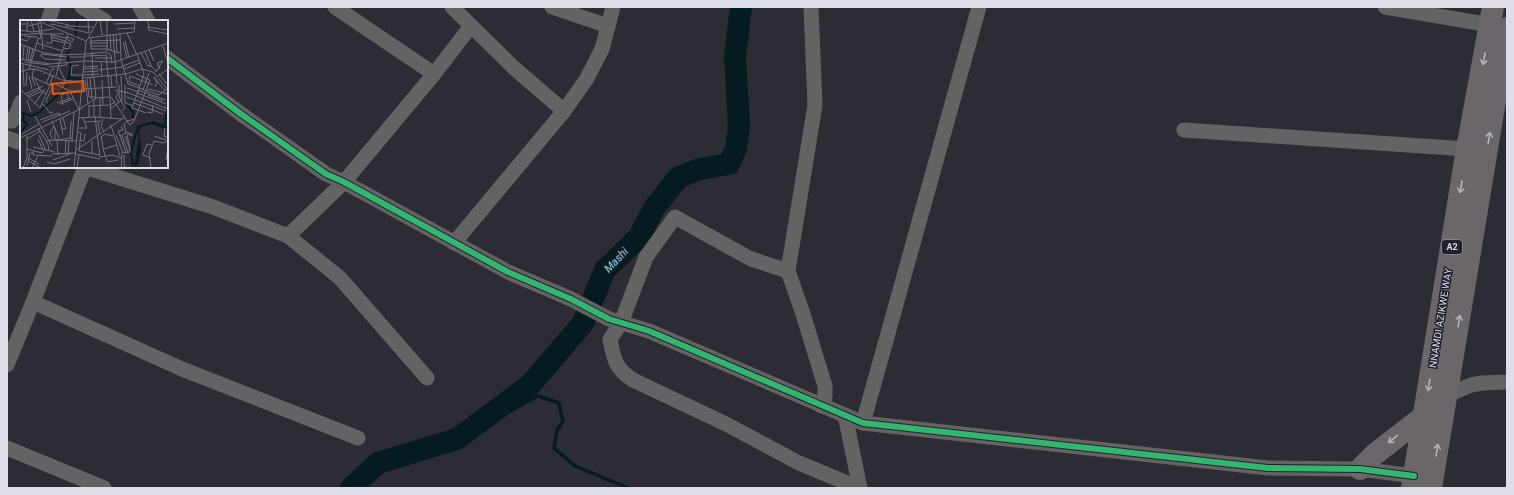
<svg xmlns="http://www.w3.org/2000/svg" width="1514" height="495" font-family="Roboto,sans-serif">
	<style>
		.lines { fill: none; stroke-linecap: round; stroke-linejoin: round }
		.stream { stroke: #041b1f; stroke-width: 3.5 }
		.river { stroke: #041b1f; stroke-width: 22 }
		.minor { stroke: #646363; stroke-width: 15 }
		.trunk { stroke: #6a6669; stroke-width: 22 }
		.cycleway-casing { stroke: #201f2e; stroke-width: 8 }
		.cycleway { stroke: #33b770; stroke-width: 6 }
		.oneway { stroke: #b5b4bc }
		.labels { text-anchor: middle; stroke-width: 3; stroke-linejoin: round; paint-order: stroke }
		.shield { fill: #201f2e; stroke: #a5a5b1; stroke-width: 1 }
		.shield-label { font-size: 9px; font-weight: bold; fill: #dedee9 }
		.street-label { font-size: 10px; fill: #dedee9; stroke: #201f2e }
		.water-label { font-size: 11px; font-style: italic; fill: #80d9e9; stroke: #201f2e }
		.inset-river { fill: none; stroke: #041b1f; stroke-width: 2 }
		.inset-road { fill: none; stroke: #74737d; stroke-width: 1 }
		.view { fill: #e8590c; fill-opacity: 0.15; stroke: #e8590c; stroke-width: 2 }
		.inset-edge { fill: none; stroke: #dedee9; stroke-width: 2 }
	</style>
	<rect width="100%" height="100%" fill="#2d2c35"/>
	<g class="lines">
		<polyline class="stream" points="457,439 538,396 559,403 563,421 557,430 554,448 575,466 628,488"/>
		<polyline class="river" points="351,488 378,463 457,439 531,384 583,323 605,270 639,237 654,208 679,177 700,169 729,164 736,149 739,126 735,56 741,7"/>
		<g class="minor">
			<polyline points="82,7 105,21"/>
			<polyline points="140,7 148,21"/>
			<polyline points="335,7 434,74"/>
			<polyline points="452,7 514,68 564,111"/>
			<polyline points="552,7 608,26"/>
			<polyline points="811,7 815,105 788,271 803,314 825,386 825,397 821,406"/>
			<polyline points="1385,7 1491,25"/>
			<polyline points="48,21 53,7"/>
			<polyline points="167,58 241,114 326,174 344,182 508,272 571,299 609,319 649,331 863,423 1268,468 1360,469 1414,476"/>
			<polyline points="7,121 12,121 17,113 21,102"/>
			<polyline points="1184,130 1467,149"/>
			<polyline points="7,138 21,143"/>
			<polyline points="288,236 344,182 434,74 471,26"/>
			<polyline points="454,243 564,111 586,80 602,49 613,7"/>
			<path d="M 788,271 L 751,259 L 675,217 L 646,257 L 621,323 L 610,339 C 614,360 615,368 633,380 L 726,424 L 799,463 L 859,488"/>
			<polyline points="33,302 182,369 358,438"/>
			<polyline points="7,365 33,302 85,167 213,207 288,236 340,278 427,378"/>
			<polyline points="1447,395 1471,385 1482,383 1507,382"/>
			<polyline points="845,415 860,488"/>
			<polyline points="863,423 979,7"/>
			<polyline points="7,448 104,488"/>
		</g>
		<g class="trunk">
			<polyline points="1360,469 1375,454 1424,416"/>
			<polyline points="1412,488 1467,149 1493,7"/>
			<polyline points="1431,488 1507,28"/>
		</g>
		<defs>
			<polyline id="cycleway" points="167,58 241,114 326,174 344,182 508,272 571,299 609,319 649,331 863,423 1268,468 1360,469 1414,476"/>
		</defs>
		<use href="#cycleway" class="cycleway-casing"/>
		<use href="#cycleway" class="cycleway"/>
	</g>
	<defs><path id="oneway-shaft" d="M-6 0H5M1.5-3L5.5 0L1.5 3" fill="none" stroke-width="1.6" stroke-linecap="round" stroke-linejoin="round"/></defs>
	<g class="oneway">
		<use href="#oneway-shaft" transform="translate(1484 59) rotate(101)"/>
		<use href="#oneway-shaft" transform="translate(1489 138) rotate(-81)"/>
		<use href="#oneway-shaft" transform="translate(1461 187) rotate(99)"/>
		<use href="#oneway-shaft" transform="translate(1459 321) rotate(-81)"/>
		<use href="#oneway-shaft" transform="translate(1429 385) rotate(99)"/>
		<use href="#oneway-shaft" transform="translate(1393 439) rotate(141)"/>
		<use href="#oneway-shaft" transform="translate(1437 450) rotate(-80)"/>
	</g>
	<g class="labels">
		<rect class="shield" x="1442" y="240" width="20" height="14" rx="3"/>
		<g class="shield-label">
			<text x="1452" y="250">A2</text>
		</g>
		<g class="street-label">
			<text transform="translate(1440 318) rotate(-81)" y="4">NNAMDI AZIKWE WAY</text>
		</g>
		<g class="water-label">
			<text transform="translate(616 260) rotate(-47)" y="4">Mashi</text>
		</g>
	</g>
	<g transform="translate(20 20)">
		<rect width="148" height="148" fill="#2d2c35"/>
		<path d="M 133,101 L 148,106 L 148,110 L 131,104 L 121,107 L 119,110 L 121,129 L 118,144 L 114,148 L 119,117 L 117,112 L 112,133 L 114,143 L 112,148 L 110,131 L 117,106 Z" fill="#041b1f"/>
		<path class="inset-river" d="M 55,17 L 58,0M 49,58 L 61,59M 107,85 L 113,92 L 113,98M 145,104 L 147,91M 0,109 L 1,112 L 7,104 L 2,100 L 4,98 L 3,93 L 12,96 L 20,92 L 47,66 L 51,47 L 47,36 L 49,29"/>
		<path class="inset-road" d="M 11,0 L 14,12M 16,0 L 66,21M 26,0 L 49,5M 68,0 L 69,13M 80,0 L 82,15M 87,0 L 87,31M 128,0 L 129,10 L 148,14M 21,3 L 23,30M 0,4 L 8,4 L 7,0M 31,4 L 69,13M 94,4 L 115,3M 0,6 L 0,10 L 12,12 L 34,9M 45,6 L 73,7M 127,7 L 148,10M 97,9 L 115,8M 7,11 L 7,6 L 21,3M 100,13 L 101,39 L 108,64 L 139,75 L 148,68M 107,13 L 117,35M 23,14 L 44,14M 90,14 L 91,31M 93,14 L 97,65M 96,14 L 97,33M 0,15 L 23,13M 31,15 L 46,18M 4,16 L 17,17 L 18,19 L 9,49M 32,17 L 45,21M 68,18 L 114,12 L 115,0M 71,18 L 71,29 L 86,29 L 100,33M 0,19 L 7,21 L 10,17M 18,19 L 21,18 L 18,4M 46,19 L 52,22 L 54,19 L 46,17M 32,20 L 45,23M 71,21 L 100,20M 105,21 L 109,37M 103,22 L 107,38M 17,23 L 42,31M 26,23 L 32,23 L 31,13M 69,23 L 88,23M 0,24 L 24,33 L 41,35 L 48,14M 71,26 L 88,26M 143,26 L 148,44M 43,28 L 49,29 L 51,24 L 45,22M 129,30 L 134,41M 72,32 L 73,58M 125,32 L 131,46 L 136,51M 121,33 L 128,46 L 131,46M 21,34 L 47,37M 65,34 L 86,32 L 91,35 L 92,43M 117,34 L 124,54 L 112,88 L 126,93M 20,35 L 25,39 L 46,40M 86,35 L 90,77M 65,36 L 87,35M 50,37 L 65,37M 75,38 L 92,38M 0,39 L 30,44 L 64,41M 0,39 L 1,25M 3,40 L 4,26M 6,40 L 8,27M 8,41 L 10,28M 10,41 L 13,29M 65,41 L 95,42 L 148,23M 5,42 L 29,45M 81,42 L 82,57M 0,43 L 29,50M 3,44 L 4,66M 59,45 L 52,46 L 51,55 L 63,55M 38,46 L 45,60 L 42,68M 103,46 L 119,40M 29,47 L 47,45 L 47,43M 64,47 L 78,46M 14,48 L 12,57 L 15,66M 64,49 L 78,48M 104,49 L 120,43M 140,49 L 137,43 L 143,41M 78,50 L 103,47M 0,52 L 9,49 L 19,50 L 42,60 L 62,62M 64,52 L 78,51M 136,52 L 143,40M 139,54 L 146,63 L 148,62M 63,55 L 79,54M 9,56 L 12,69M 36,56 L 41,35 L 65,34M 91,56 L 92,68M 12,57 L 30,65 L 33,55M 63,58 L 106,54 L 122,49 L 133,52 L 137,57 L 148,49M 70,58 L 72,79M 74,58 L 76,78M 138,58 L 147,69M 15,59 L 20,69 L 26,74M 67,59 L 69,77 L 76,77M 65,60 L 68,84M 82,60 L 83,85M 26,64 L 32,49 L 35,49M 99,65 L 99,77 L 105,88 L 102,91M 105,65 L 105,83 L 113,86M 0,66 L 0,46M 6,66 L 7,52M 120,66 L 109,62 L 110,56 L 133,65M 135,67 L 137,63 L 134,57 L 145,71M 107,68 L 119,72M 0,69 L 20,88 L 30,65 L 33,66 L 33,63 L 50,71 L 61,71M 62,69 L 97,67M 128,69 L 148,74M 95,70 L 109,73 L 148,89M 118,70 L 146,80M 123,70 L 129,53M 50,71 L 59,90M 98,72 L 96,77 L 99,83M 117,73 L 146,84M 5,74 L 23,66M 128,75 L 143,81M 7,76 L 20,69M 9,77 L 22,71M 91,77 L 107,101 L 115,99M 107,77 L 146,91M 90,78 L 91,98M 7,80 L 11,92M 15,83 L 25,69M 28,83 L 26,81 L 33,66M 37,83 L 51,78M 114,83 L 143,94M 23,84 L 30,93 L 33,92M 40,84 L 53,79M 43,85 L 41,75 L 47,73 L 49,79M 69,85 L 69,98M 69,86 L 90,85 L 95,82M 60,89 L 76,78 L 90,77M 90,89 L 102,80 L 101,56M 127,92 L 132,93 L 133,85M 15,96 L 32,126M 74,97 L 74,79M 75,97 L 101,99M 80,97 L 80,77M 59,98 L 75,97 L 80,137 L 92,135 L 101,138M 40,99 L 43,115M 83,99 L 81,106 L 84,112M 20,100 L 39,93 L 40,96M 32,101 L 39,118M 107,101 L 110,105 L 114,101 L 130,60 L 116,54M 22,102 L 50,91M 65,102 L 81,101M 78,102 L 80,115M 91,105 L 100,136M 18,108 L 28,124 L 29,131M 35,108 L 35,120 L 56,121M 58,108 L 67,108 L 63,98M 145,108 L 144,116 L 148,118 L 148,122M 42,109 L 46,109 L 43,98M 58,112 L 61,113 L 59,131M 106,112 L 112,114 L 112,116 L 108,114M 2,114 L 19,104M 107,114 L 110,130M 19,115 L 26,131M 96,115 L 103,133M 100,116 L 98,111 L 103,110 L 101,106M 102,116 L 108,132M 105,116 L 110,129 L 110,132 L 105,133M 134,116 L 146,120M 0,118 L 60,89M 50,118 L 51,101M 7,119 L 20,111M 18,119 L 23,130M 32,119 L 30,113 L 34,106M 59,120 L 64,121 L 65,114M 26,121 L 52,118M 37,121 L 38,135M 52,121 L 54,92M 13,127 L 35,132M 7,129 L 22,133 L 24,131M 83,129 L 97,125M 14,130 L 13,135 L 32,136M 56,130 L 105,97M 59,131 L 80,135M 45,133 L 46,121M 48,133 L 49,121M 32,134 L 56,133M 56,134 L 80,139M 72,134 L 72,121M 104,135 L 104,146 L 108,148M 85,137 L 81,117 L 85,114 L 93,116M 8,138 L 19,144M 86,138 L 88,142 L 98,140M 131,138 L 123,135 L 127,124 L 132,125M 33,140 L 52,133M 146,140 L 148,128M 8,141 L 21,148M 27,142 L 34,144 L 50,139M 7,146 L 10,133 L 13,133M 3,148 L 7,138 L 7,116M 12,148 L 18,136M 54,148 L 66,22 L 78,0M 57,148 L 59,135M 101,148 L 102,133 L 106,132 L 100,116 L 106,113 L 104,104 L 107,101M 131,148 L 129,134 L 134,121 L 144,123 L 147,121"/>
		<path class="view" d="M 63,61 L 64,71 L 33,74 L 32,64 Z"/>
		<rect width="148" height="148" class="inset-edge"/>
	</g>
	<rect width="1514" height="495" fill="none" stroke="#dedee9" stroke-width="16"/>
</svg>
